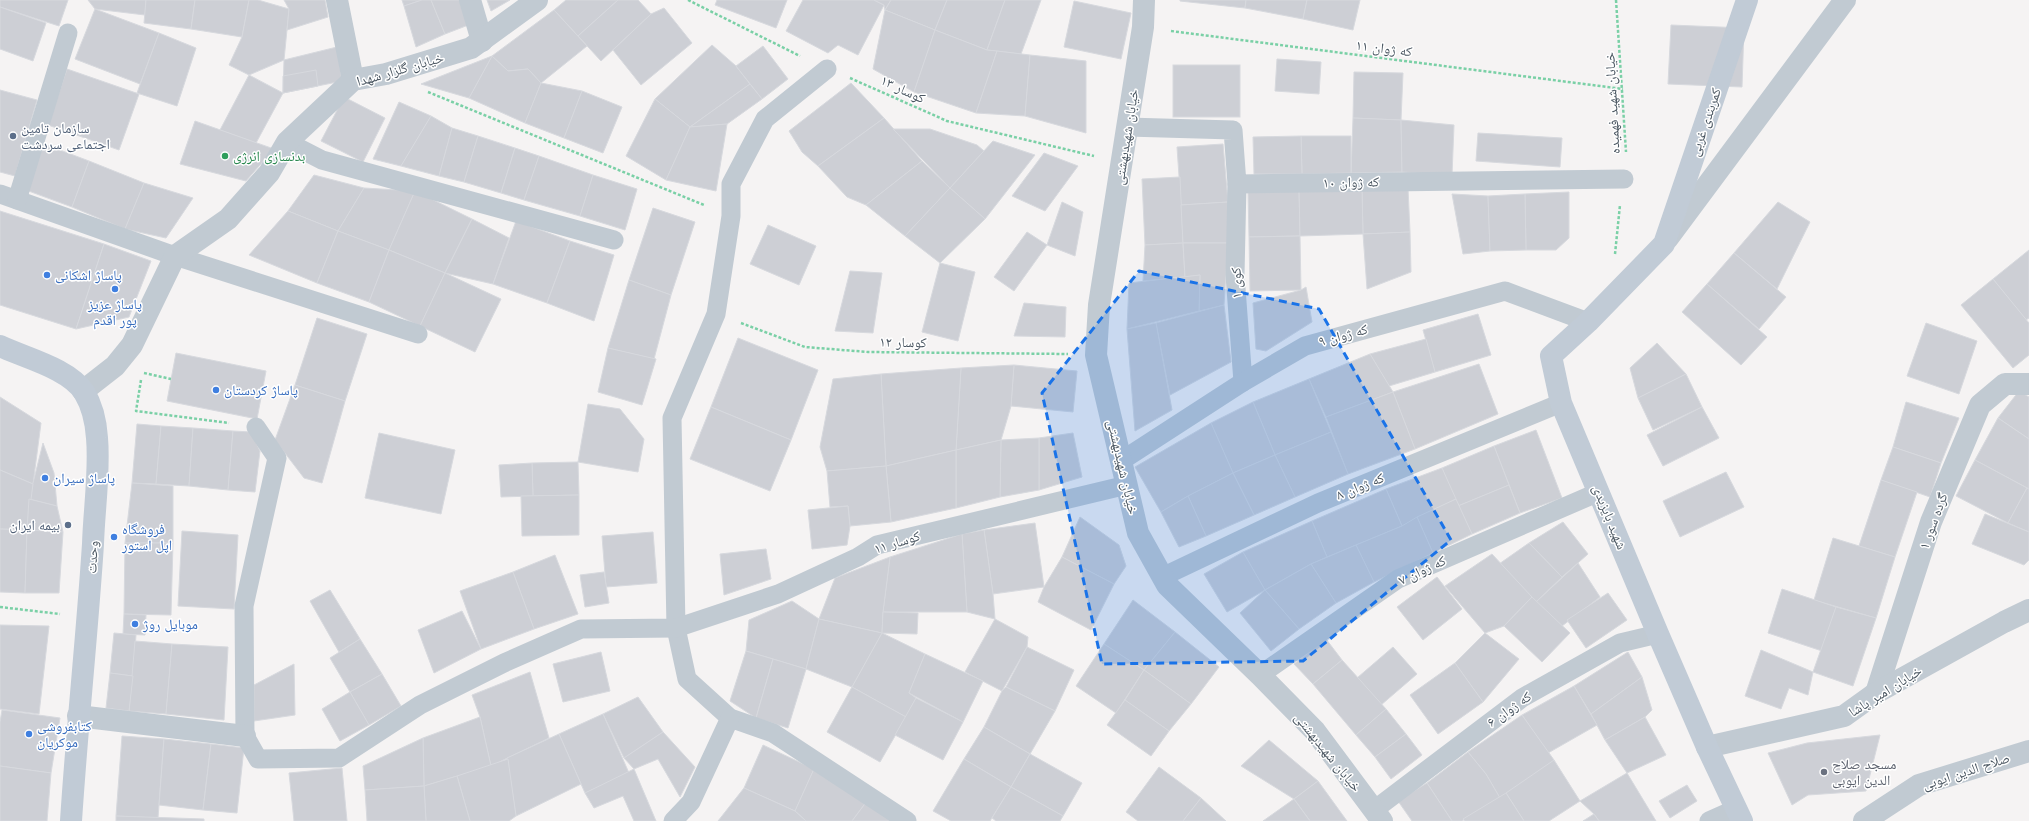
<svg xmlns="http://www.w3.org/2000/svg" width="2029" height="821" font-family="Jost,'Noto Naskh Arabic',sans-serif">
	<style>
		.building { fill: #cdcfd5; stroke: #d7d9de }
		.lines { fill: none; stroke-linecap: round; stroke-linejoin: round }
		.path { stroke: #7ad0a6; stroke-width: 2.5; stroke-dasharray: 3 2; stroke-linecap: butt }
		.lane { stroke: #c1cad2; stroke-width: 19 }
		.street { stroke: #c1cad2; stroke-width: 22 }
		.secondary { stroke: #c1cbd6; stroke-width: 22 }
		.marked { fill: #1a73e8; fill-opacity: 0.2; stroke: #1a73e8; stroke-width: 3; stroke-dasharray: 8 5; stroke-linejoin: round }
		.service-dot { fill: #5c6f8a; stroke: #fff; stroke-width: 1.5 }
		.leisure-dot { fill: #2e9e5b; stroke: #fff; stroke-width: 1.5 }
		.shop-dot { fill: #3f7fe0; stroke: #fff; stroke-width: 1.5 }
		.worship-dot { fill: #6b7280; stroke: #fff; stroke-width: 1.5 }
		.labels { text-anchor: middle; stroke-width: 3; stroke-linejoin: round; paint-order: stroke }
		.street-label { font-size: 14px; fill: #4a5661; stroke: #fff }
		.service-label { font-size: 14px; fill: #4e5e75; stroke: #fff; text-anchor: start }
		.leisure-label { font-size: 14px; fill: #27864d; stroke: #fff; text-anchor: start }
		.shop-label { font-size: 14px; fill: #366cbe; stroke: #fff; text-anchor: start }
		.worship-label { font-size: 14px; fill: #5b616d; stroke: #fff; text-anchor: start }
	</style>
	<rect width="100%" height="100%" fill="#f5f3f3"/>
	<g class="building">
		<polygon points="0,0 68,0 59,26 0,7"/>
		<polygon points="88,0 146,0 145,15 95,9"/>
		<polygon points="146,0 195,0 191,29 144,23"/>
		<polygon points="195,0 249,0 242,37 191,29"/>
		<polygon points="249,0 258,0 289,9 284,60 249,75 229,65 242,37"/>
		<polygon points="284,0 325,0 328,17 287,30 289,9"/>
		<polygon points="402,0 422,0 404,6"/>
		<polygon points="422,0 431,0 445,34 416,47 404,6"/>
		<polygon points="431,0 463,0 471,24 445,34"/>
		<polygon points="487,0 510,0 491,11"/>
		<polygon points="566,0 618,0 578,36 554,10"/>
		<polygon points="618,0 638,0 651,14 601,61 578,36"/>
		<polygon points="717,0 787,0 776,28 715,5"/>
		<polygon points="803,0 874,0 884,5 858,55 838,45 828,53 786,31"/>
		<polygon points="874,0 891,0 885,10 884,5"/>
		<polygon points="891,0 947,0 935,30 885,10"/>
		<polygon points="947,0 1005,0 987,50 935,30"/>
		<polygon points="1005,0 1041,0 1021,54 987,50"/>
		<polygon points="1180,0 1246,0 1245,8 1180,1"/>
		<polygon points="1246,0 1307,0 1303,19 1245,8"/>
		<polygon points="1307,0 1360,0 1353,30 1303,19"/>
		<polygon points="1074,1 1131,13 1121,59 1064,47"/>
		<polygon points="0,7 46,23 33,61 0,49"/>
		<polygon points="664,8 692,43 641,85 613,50 651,14"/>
		<polygon points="95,9 159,33 140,84 75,59"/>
		<polygon points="554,10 587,46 541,83 528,69 508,71 492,56"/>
		<polygon points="885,10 935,30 914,92 873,69"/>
		<polygon points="1671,25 1744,28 1742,87 1668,84"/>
		<polygon points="935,30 987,50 997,51 976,113 914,92"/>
		<polygon points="159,33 196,48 177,106 137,93"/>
		<polygon points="712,45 736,66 750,84 690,127 655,99"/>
		<polygon points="763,46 788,79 762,99 736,66"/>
		<polygon points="337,47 342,81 283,93 284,60"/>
		<polygon points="997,51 1030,55 1025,116 976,113"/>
		<polygon points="1030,55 1086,61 1086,133 1025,116"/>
		<polygon points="492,56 508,71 528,69 541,83 525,123 469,98"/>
		<polygon points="492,56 469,98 421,84"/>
		<polygon points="1277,59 1321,62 1319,94 1275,91"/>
		<rect x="1173" y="65" width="67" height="52"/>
		<polygon points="67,69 139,94 119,150 48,125"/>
		<polygon points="316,70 318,86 283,93 283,76"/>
		<polygon points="1354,72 1403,73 1401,120 1353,118"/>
		<polygon points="249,75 283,93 256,143 220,130"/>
		<polygon points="541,83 582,91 564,138 525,123"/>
		<polygon points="851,83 884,118 818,166 802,152 789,131"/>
		<polygon points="750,84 762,99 727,124 690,127"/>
		<polygon points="0,90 37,100 15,176 0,172"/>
		<polygon points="582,91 622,107 603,153 564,138"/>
		<polygon points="344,97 385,118 363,162 321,141"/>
		<polygon points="655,99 690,127 666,180 626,156"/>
		<polygon points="399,102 431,116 401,166 373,159"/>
		<polygon points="431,116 452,128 439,176 401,166"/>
		<polygon points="884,118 922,161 866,205 847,197 818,166"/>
		<polygon points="1353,118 1401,120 1402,172 1351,173"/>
		<polygon points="1401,120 1454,125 1452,175 1402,172"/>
		<polygon points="195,121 274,149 246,181 180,164"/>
		<polygon points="727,124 716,191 666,180 690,127"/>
		<polygon points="452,128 478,136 464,182 439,176"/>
		<polygon points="893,129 930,129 977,145 984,151 950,188"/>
		<polygon points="1478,133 1562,138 1560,167 1476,161"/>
		<polygon points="478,136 515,148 501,193 464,182"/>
		<polygon points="1301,136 1351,136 1351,173 1302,174"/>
		<polygon points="1301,136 1302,174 1254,174 1253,137"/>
		<polygon points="993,141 1035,155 985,219 950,188"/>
		<polygon points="44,144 89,161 72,207 26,190"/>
		<polygon points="1223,144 1228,202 1181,205 1177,147"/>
		<polygon points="515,148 539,156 524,200 501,193"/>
		<polygon points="1044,153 1078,166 1045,211 1012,196"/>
		<polygon points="539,156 593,175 580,216 524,200"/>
		<polygon points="89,161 144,183 125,229 72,207"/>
		<polygon points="922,161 950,188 905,236 866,205"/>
		<polygon points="314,175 364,188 338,231 288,211"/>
		<polygon points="593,175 637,189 625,230 580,216"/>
		<polygon points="1180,177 1183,243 1145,245 1142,179"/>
		<polygon points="144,183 193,198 166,238 125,229"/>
		<polygon points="364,188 415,191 389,250 338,231"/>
		<polygon points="950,188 985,219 940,263 905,236"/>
		<polygon points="1408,188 1410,232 1363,234 1362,190"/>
		<polygon points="1299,189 1300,236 1249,237 1248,191"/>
		<polygon points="1299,189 1362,190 1363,234 1300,236"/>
		<polygon points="415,191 472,219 445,273 389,250"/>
		<polygon points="1569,192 1569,238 1556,250 1526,250 1525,194"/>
		<polygon points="1452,194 1488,196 1490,251 1463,254"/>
		<polygon points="1525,194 1526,250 1490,251 1488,196"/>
		<polygon points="1062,202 1083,212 1075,256 1047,245"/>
		<polygon points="1228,202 1228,243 1183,243 1181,205"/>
		<polygon points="1778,202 1810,222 1777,289 1734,253"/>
		<polygon points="653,208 695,222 671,295 629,280"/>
		<polygon points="0,211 104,244 76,329 0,305"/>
		<polygon points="288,211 338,231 317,283 249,255"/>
		<polygon points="472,219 509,238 493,284 445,273"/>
		<polygon points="516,221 570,241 547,303 493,284"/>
		<polygon points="768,225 816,246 799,285 750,264"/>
		<polygon points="338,231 389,250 369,302 317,283"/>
		<polygon points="1027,232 1047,245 1014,291 994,277"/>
		<polygon points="1410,232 1411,272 1367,289 1363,234"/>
		<polygon points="1300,236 1301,290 1250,291 1249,237"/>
		<polygon points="570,241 614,255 594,321 547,303"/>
		<polygon points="1183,243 1185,277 1143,281 1145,245"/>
		<polygon points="1183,243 1228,243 1224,305 1199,311 1200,275 1185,277"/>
		<polygon points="104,244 151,261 129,317 76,329"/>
		<polygon points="389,250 445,273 420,326 369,302"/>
		<polygon points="2029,250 2029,318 2026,320 1993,279"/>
		<polygon points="1734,253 1786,297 1759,329 1707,284"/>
		<polygon points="940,263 975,272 958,341 922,332"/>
		<polygon points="850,271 882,273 873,333 835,331"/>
		<polygon points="445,273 501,299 475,352 420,326"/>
		<polygon points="1200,275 1199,311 1127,329 1129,283"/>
		<polygon points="1993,279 2029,323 2029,355 2013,368 1961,305"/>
		<polygon points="629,280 671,295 654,359 608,348"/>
		<polygon points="1707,284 1767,337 1741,365 1682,312"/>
		<polygon points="1306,287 1312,322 1266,351 1256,349 1253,303 1301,290"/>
		<polygon points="1024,303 1066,307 1065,337 1014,336"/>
		<polygon points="1224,305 1231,362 1170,395 1156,323"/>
		<polygon points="1478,314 1491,355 1435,372 1423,330"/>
		<polygon points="317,318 367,334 345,401 295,385"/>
		<polygon points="1156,323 1172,410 1135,431 1127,329"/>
		<polygon points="1926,323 1977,341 1959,394 1907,376"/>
		<polygon points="738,338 818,370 791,440 711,407"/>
		<polygon points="1426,339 1435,372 1389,386 1370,354"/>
		<polygon points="1657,343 1686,374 1638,398 1630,368"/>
		<polygon points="608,348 656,359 642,405 598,392"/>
		<polygon points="176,353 266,371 257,419 167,401"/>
		<polygon points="1370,354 1393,392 1326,417 1309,379"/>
		<polygon points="1479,364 1498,414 1415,449 1393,392"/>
		<polygon points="1014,365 1077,371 1073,412 1011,406"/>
		<polygon points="1014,365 1011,406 1001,440 956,450 961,368"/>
		<polygon points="961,368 956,450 886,466 881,374"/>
		<polygon points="881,374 886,466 827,471 820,447 833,379"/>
		<polygon points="1686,374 1702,407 1653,430 1638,398"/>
		<polygon points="1309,379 1331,432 1275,455 1253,402"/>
		<polygon points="295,385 345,401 322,483 304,478 275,440"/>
		<polygon points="2019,391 2029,397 2029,439 1998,418"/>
		<polygon points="1393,392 1415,449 1348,474 1326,417"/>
		<polygon points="0,397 41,423 33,484 0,470"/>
		<polygon points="1253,402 1275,455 1233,473 1211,423"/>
		<polygon points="1906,402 1959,418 1941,463 1893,447"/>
		<polygon points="588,404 620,409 644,439 638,472 578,462"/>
		<polygon points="711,407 791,440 770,491 690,459"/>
		<polygon points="1702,407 1719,438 1663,466 1647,435"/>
		<polygon points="1998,418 2029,439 2029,489 1975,460"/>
		<polygon points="1211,423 1233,473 1188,496 1161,512 1135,467"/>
		<polygon points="137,424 161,426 156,484 132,483"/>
		<polygon points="161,426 193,428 189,486 156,484"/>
		<polygon points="193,428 233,431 228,490 189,486"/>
		<polygon points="1536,430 1562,498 1520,513 1494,446"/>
		<polygon points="233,431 251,432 260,451 255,492 228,490"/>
		<polygon points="1331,432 1348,474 1295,497 1275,455"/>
		<polygon points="379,433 455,450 441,514 365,498"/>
		<polygon points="1073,433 1082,477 1039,490 1039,438"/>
		<polygon points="1039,438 1039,490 1000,497 1001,440"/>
		<polygon points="1001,440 1000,497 956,508 956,450"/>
		<polygon points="43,443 54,473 57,506 29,499"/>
		<polygon points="1494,446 1509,485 1458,506 1442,468"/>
		<polygon points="1893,447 1941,463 1930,497 1881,480"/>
		<polygon points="956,450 956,508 891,522 886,466"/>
		<polygon points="1275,455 1295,497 1254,515 1233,473"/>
		<polygon points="1975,460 2027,488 2008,523 1956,496"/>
		<polygon points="578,462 579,495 533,496 532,463"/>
		<polygon points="532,463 533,496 501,497 499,465"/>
		<polygon points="886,466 891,522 850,526 848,506 830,507 827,471"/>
		<polygon points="1442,468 1456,499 1402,526 1386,489"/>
		<polygon points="0,470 33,484 27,530 0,529"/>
		<polygon points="1726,472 1744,507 1680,537 1663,501"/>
		<polygon points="1233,473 1254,515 1206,536 1188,496"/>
		<polygon points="1881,480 1917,492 1895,557 1859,546"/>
		<polygon points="132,483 173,486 173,543 125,543"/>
		<polygon points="1509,485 1520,513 1472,534 1458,506"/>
		<polygon points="2027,488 2029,489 2029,532 2008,523"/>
		<polygon points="1386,489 1402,526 1327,557 1312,521"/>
		<polygon points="579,495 579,535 522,536 521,496"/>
		<polygon points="1188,496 1206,536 1179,547 1161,512"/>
		<polygon points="29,499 57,506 63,532 27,530"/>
		<polygon points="1456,499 1472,534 1433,553 1417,517"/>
		<polygon points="848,506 850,526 847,545 812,549 808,510"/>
		<polygon points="1985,514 2029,532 2029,560 2024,565 1972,544"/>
		<polygon points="1080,517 1119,545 1126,566 1114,584 1062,557"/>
		<polygon points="1417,517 1433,553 1374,582 1356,545 1402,526"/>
		<polygon points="1312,521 1327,557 1311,564 1265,590 1243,552"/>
		<polygon points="1563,522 1588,554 1562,577 1529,543"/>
		<polygon points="1035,523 1044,587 993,594 984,530"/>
		<polygon points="0,529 27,530 25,593 0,592"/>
		<polygon points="27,530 63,532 59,593 25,593"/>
		<polygon points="984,530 993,594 995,619 967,612 962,534"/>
		<polygon points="182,531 238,535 234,609 178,606"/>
		<polygon points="653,532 657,583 606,587 602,536"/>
		<polygon points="962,534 967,612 883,612 890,557"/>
		<polygon points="1833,538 1895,557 1876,618 1814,600"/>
		<polygon points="125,543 173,543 171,615 124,614"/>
		<polygon points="1529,543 1562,577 1536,602 1499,564"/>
		<polygon points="1356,545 1374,582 1336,603 1311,564"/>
		<polygon points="766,549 771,579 724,595 720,554"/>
		<polygon points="1243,552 1265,590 1227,612 1204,574"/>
		<polygon points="1492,554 1532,597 1504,626 1485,633 1445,586"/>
		<polygon points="555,555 578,614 534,629 513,572"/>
		<polygon points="890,557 883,612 882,633 819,619 835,578"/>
		<polygon points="1062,557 1114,584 1091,630 1038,602 1044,587"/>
		<polygon points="1578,563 1600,597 1562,626 1536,602"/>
		<polygon points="1311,564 1336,603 1299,629 1265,590"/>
		<polygon points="513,572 534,629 481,649 460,591"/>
		<polygon points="604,572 609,603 585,607 580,575"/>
		<polygon points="1437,577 1462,609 1423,640 1397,607"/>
		<polygon points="1782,589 1836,607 1822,651 1768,633"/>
		<polygon points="330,590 360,639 339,652 310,601"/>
		<polygon points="1265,590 1299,629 1271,651 1240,613"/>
		<polygon points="1608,593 1627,620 1586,648 1567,620"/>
		<polygon points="1532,597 1570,633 1542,662 1504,626"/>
		<polygon points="1133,600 1175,632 1144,670 1104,644"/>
		<polygon points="792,601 819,619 806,669 746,651 749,620"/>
		<polygon points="1836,607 1876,618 1853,686 1813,672"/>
		<polygon points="462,611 481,649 434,673 418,630"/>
		<polygon points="883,612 918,613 917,634 882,633"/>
		<polygon points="124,614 146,615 145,635 123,634"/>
		<polygon points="819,619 882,633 852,687 806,669"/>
		<polygon points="995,619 1028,637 1027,647 1002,691 965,672"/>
		<polygon points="0,625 49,626 39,714 0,709"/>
		<polygon points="1175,632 1219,667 1191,704 1144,670"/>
		<polygon points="114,633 136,635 133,676 110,673"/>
		<polygon points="882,633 925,654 909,693 916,698 906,717 852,687"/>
		<polygon points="1485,633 1519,659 1483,702 1455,663"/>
		<polygon points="360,639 382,674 350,692 330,658"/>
		<polygon points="1326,639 1342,660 1313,684 1294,664"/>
		<polygon points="135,641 172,644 166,714 129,711"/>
		<polygon points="172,644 228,647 224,720 166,714"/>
		<polygon points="1104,644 1144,670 1116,713 1076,686"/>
		<polygon points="1027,647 1074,670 1055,711 1006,687"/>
		<polygon points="1393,647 1417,674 1381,705 1357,678"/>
		<polygon points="1761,650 1813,672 1808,695 1789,688 1781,709 1745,696"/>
		<polygon points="746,651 773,659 756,718 730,701"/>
		<polygon points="601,652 610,691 563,702 553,664"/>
		<polygon points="1628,652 1642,677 1591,714 1574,686"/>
		<polygon points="925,654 983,681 963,722 909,693"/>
		<polygon points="773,659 806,669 788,728 756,718"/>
		<polygon points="1342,660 1386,709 1356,735 1313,684"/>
		<polygon points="1455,663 1483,702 1438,734 1410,695"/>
		<polygon points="294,664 295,715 254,721 254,685"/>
		<polygon points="1144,670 1191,704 1169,731 1125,700"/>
		<polygon points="530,672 549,738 491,766 480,717 472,695"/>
		<polygon points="110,673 133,676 129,711 106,708"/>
		<polygon points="382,674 401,706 369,725 350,692"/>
		<polygon points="1642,677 1652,710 1645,717 1605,740 1591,714"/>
		<polygon points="1574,686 1597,725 1548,753 1522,715"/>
		<polygon points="852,687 906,717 880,762 827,732"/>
		<polygon points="1006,687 1055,711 1030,754 984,727 1002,691"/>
		<polygon points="350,692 369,725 340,741 322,709"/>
		<polygon points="638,697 663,732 624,758 603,714"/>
		<polygon points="916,698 963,722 943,760 895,735"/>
		<polygon points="1125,700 1169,731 1151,756 1107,725"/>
		<polygon points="1386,709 1406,734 1375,757 1356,735"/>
		<polygon points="2,710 60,718 51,773 0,766 0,722"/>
		<polygon points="603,714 629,773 585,793 559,734"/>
		<polygon points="1522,715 1554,760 1553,763 1500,798 1486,774 1468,752"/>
		<polygon points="480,717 491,766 424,786 423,738"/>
		<polygon points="1645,717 1666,755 1627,773 1605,740"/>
		<polygon points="984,727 1030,754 1011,787 964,759"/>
		<polygon points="663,732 695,767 680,797 658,759 634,769 624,758"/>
		<polygon points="559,734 581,784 516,816 507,758"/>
		<polygon points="1406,734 1422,755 1391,779 1375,757"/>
		<polygon points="1880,735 1866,791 1808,795 1792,805 1768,753 1807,743"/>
		<polygon points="122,736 164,739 158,818 116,816"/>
		<polygon points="423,738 424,786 365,790 363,766"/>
		<polygon points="164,739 211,744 203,810 159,805"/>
		<polygon points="1269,740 1318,781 1294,799 1241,766"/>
		<polygon points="211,744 244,748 237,813 203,810"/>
		<polygon points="763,745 814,769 795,811 744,788"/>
		<polygon points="1468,752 1486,774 1500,798 1462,821 1452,821 1427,783"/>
		<polygon points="1030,754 1082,783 1063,816 1011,787"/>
		<polygon points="508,759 516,816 509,821 470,821 457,776"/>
		<polygon points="964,759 1011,787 990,821 951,821 933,811"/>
		<polygon points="1554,760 1580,801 1549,821 1524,821 1506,793"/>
		<polygon points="0,766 51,773 47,821 0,821"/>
		<polygon points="1159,767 1201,798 1183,821 1138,821 1126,812"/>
		<polygon points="342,768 347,821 294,821 289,773"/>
		<polygon points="634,769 656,821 634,821 623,796 594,808 585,793"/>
		<polygon points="814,769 867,801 852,821 806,821 795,811"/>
		<polygon points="1627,773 1656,821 1599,821 1594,814 1580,801"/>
		<polygon points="457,776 470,821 426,821 424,786"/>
		<polygon points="1318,781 1347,821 1310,821 1294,799"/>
		<polygon points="1427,783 1452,821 1412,821 1398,801"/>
		<polygon points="1687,785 1697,801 1670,818 1659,801"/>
		<polygon points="424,786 426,821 367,821 365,790"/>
		<polygon points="1011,787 1063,816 1060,821 996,821 992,818"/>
		<polygon points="744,788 795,811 806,821 718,821"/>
		<polygon points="1506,793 1524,821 1465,821 1463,819"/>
		<polygon points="1201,798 1226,821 1183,821"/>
		<polygon points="1294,799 1310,821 1263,821"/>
		<polygon points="867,801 891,821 852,821"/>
		<polygon points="1594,814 1599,821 1583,821"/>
		<polygon points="116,816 204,819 204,821 116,821"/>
	</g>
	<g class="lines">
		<g class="path">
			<polyline points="688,0 800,56"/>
			<polyline points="1616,0 1626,152"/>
			<polyline points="1171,31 1623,89"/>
			<polyline points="850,78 947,121 1094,156"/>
			<polyline points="428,92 704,205"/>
			<polyline points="1615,254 1620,205"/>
			<polyline points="741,323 805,347 868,352 1068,354"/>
			<polyline points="144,373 171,379"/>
			<polyline points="141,380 136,411 229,423"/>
			<polyline points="0,607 60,614"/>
		</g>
		<g class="lane">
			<polyline points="827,69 765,119 731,184 731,216 716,314 672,418 676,628 687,679 730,718 773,733 907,821"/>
			<polyline points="1127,127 1233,130 1237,184 1624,179"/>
			<polyline points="287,142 322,160 614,240"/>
			<polyline points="1237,184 1235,275 1243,382"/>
			<polyline points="0,194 175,256 418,334"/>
			<polyline points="17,200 68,33"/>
			<polyline points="256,427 277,458 244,606 245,736 258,759 339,758 420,705 504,663 581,629 676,628 778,594 858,557 877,545 1127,485"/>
			<polyline points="1121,461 1243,382 1305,346 1505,291 1588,322"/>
			<polyline points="1162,577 1318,503 1561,403"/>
			<polyline points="1260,675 1398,579 1599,492"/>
			<polyline points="1374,810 1522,698 1620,643 1658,634"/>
			<polyline points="673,821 691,802 730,718"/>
			<polyline points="1709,821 1736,809"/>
		</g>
		<g class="street">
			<polyline points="337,0 353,80"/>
			<polyline points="470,0 482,41"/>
			<polyline points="1144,0 1143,27 1099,305 1096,355 1138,533 1167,585 1260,675 1315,731 1382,821"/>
			<polyline points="1668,238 1845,0"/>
			<polyline points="83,391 115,366 132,345 175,256 228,219 269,173 287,142 353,80 386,74 471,48 537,0"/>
			<polyline points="1876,693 1931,522 1980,405 2005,384 2029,384"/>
			<polyline points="78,716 245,736"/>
			<polyline points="1707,747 1844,716 1876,693 2004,622 2029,610"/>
			<polyline points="1864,821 1919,785 2029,751"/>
		</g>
		<g class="secondary">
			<path d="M 0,346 C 25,358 68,368 84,392 C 93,407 96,422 97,438 C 100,471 94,510 93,544 C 87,636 77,728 71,821"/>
			<polyline points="1742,821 1707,747 1658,634 1561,403 1551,356 1588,322 1664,244 1747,0"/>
		</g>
	</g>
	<path class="marked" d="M 1139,271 L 1319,309 L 1451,540 L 1303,661 L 1102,664 L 1042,393 Z"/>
	<g class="service-dot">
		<circle cx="13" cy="136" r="4"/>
		<circle cx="68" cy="525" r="4"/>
	</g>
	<circle class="leisure-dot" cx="225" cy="156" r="4"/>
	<g class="shop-dot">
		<circle cx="47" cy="275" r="4"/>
		<circle cx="115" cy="289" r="4"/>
		<circle cx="216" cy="390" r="4"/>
		<circle cx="45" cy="478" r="4"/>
		<circle cx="114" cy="537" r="4"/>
		<circle cx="135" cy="624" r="4"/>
		<circle cx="29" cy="734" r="4"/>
	</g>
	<circle class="worship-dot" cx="1824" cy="772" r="4"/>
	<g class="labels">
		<g class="street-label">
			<text transform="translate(1384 48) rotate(7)" y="5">که ژوان ۱۱</text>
			<text transform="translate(400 69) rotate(-16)" y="5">خیابان گلزار شهدا</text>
			<text transform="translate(903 89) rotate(25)" y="5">کوسار ۱۳</text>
			<text transform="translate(1612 103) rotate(-93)" y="5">خیابان شهید فهمیده</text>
			<text transform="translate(1705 122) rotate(-71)" y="5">کمربندی غربی</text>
			<text transform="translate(1126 137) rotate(-81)" y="5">خیابان شهیدبهشتی</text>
			<text transform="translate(1351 182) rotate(-1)" y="5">که ژوان ۱۰</text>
			<text transform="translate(1236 283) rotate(-92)" y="5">کوی ۱</text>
			<text transform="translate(1343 335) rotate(-15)" y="5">که ژوان ۹</text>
			<text transform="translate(903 342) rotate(1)" y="5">کوسار ۱۲</text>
			<text transform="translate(1123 467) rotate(77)" y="5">خیابان شهیدبهشتی</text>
			<text transform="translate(1360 486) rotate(-22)" y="5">که ژوان ۸</text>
			<text transform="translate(1610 517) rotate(68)" y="5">شهید بایزیدی</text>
			<text transform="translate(1933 521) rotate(-70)" y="5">گرده سور ۱</text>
			<text transform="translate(897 542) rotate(-17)" y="5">کوسار ۱۱</text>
			<text transform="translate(92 557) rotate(-87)" y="5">وحدت</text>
			<text transform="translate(1422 570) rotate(-25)" y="5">که ژوان ۷</text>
			<text transform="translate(1885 691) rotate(-32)" y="5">خیابان امیر پاشا</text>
			<text transform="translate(1509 709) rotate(-35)" y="5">که ژوان ۶</text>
			<text transform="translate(1328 752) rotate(51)" y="5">خیابان شهیدبهشتی</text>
			<text transform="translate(1966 771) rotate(-18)" y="5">صلاح الدین ایوبی</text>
		</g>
		<g class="service-label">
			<text x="21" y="133">سازمان تامین<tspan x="21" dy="16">اجتماعی سردشت</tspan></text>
			<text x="60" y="530" text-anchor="end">بیمه ایران</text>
		</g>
		<g class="leisure-label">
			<text x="233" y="161">بدنسازی انرژی</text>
		</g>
		<g class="shop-label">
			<text x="55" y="280">پاساژ اشکانی</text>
			<text x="115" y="309" text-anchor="middle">پاساژ عزیز<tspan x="115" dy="16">پور اقدم</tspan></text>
			<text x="224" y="395">پاساژ کردستان</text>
			<text x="53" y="483">پاساژ سیران</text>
			<text x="122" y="534">فروشگاه<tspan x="122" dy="16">اپل استور</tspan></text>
			<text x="143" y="629">موبایل روژ</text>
			<text x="37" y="731">کتابفروشی<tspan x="37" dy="16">موکریان</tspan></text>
		</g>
		<g class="worship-label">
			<text x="1832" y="769">مسجد صلاح<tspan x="1832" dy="16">الدین ایوبی</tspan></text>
		</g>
	</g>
</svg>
